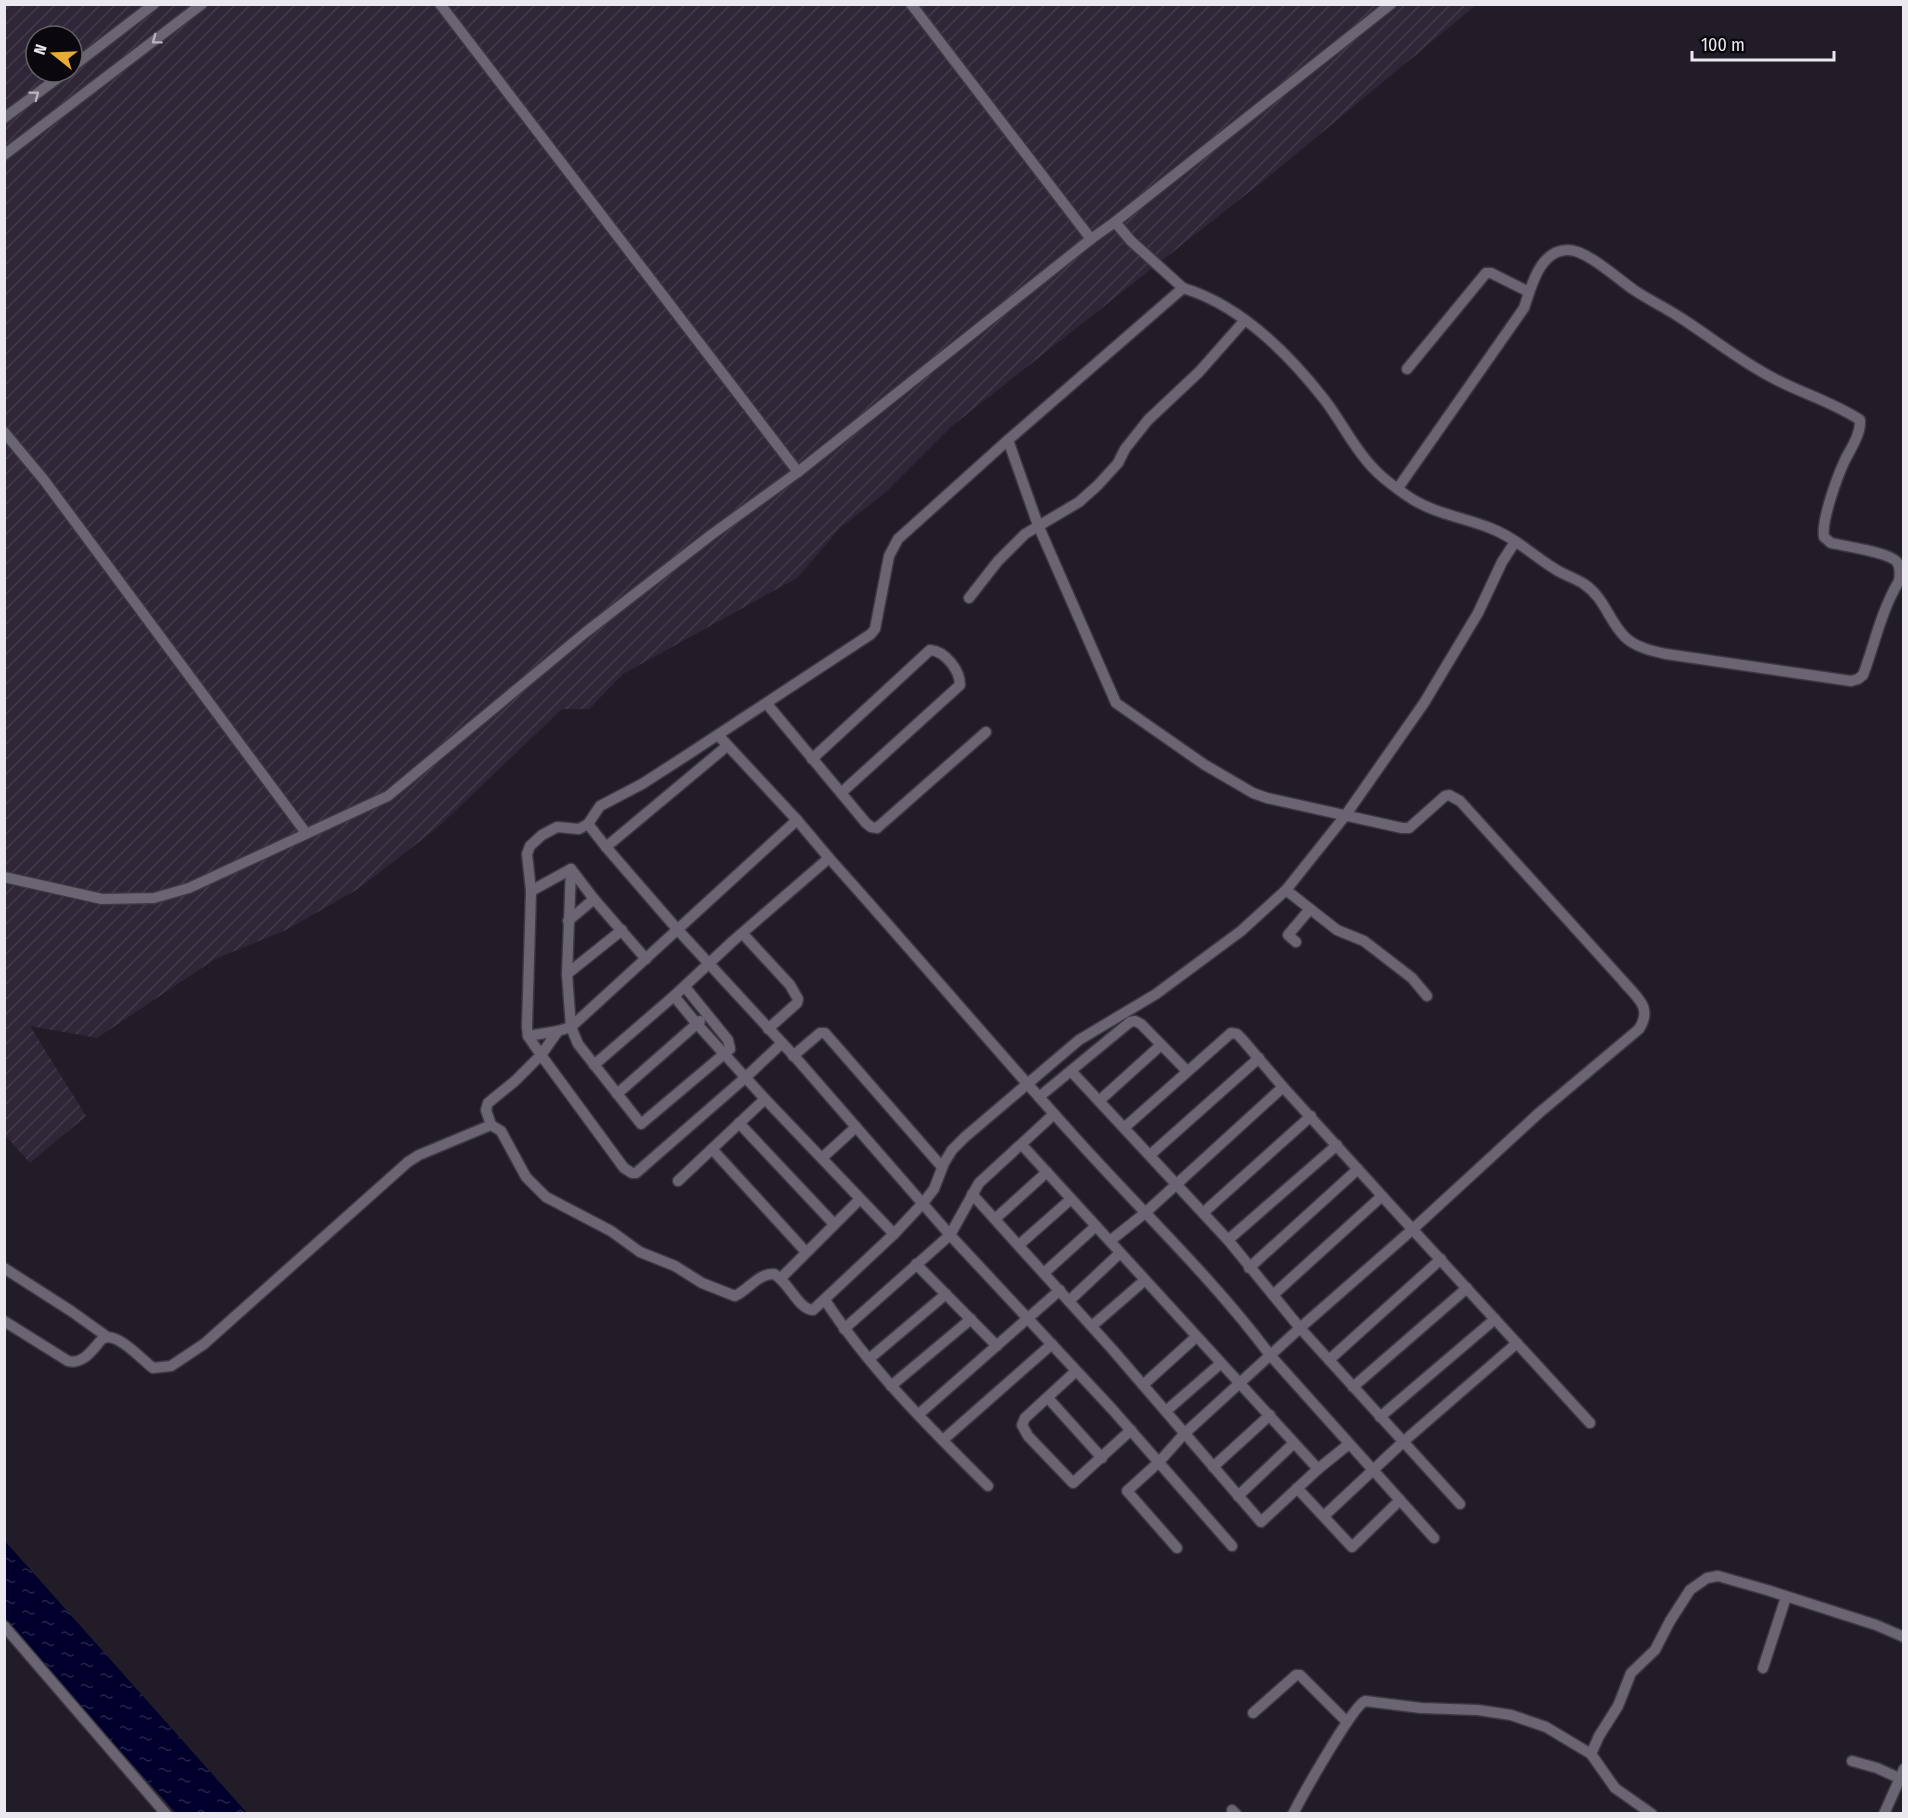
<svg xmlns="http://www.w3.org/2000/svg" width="1908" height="1818" font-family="'Fira Sans Condensed',sans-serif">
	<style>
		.industrial { fill: url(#industrial-furrows); fill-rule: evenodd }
		.water { fill: url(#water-ripples) }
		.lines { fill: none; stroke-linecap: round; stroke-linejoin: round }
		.minor-casing { stroke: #3c3841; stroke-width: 13 }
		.minor { stroke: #6b6472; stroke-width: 10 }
		.oneway { stroke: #b8b3be }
	</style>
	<defs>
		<pattern id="industrial-furrows" width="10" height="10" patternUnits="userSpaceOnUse" patternTransform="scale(1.5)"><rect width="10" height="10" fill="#2f2637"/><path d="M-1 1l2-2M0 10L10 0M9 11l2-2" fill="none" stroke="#433b4a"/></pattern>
		<pattern id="water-ripples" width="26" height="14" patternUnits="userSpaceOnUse" patternTransform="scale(1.5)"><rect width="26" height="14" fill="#01002d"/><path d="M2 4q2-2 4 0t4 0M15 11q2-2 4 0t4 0" fill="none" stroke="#26254c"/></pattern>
	</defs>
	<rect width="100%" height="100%" fill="#221c28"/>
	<path class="industrial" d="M 4,5 L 1476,5 L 1272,174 L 952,426 L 885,493 L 840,528 L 797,578 L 623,674 L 589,709 L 562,709 L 437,828 L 358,889 L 286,930 L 215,959 L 97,1038 L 30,1026 L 86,1116 L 30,1163 L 4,1134 ZM 36,36 L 72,36 L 72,72 L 36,72 Z"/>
	<polygon class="water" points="4,1540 247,1813 176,1813 24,1644 5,1621"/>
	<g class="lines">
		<defs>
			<g id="minor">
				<polyline points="911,4 1091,239"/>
				<polyline points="72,67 154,4"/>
				<polyline points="4,118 66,72"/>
				<polyline points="4,155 202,4"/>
				<polyline points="1115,222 1131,241 1183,288"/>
				<polyline points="1407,369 1486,273 1491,273 1529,292"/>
				<polyline points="4,432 44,480 306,833"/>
				<path d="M 1008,440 L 1038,525 L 1116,703 L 1205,765 L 1253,793 L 1267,798 L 1402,828 L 1409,828 L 1445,796 L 1449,795 L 1460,801 L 1623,981 C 1637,998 1653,1007 1639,1029 L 1539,1113 L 1413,1229 L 1300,1328 L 1184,1434 L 1159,1462 L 1127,1491 L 1177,1548"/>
				<polyline points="798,472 1091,239 1115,222 1391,4"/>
				<path d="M 1398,488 L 1524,308 C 1531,288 1539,250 1568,250 C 1587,250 1618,279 1634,290 C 1649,300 1666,308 1681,318 C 1712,338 1740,361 1773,378 C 1801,393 1833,402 1860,420 C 1861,434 1851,448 1845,460 C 1838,475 1821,520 1824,537 L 1831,543 C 1844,546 1889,552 1897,562 C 1901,568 1900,575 1899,581"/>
				<polyline points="969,598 998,561 1025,534 1079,502 1098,485 1118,463 1125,449 1148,420 1199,372 1245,320"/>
				<polyline points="767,704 866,823 871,827 877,828 986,732"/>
				<path d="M 812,759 L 930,650 C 945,651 960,670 960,685 L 841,793"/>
				<polyline points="588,824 606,847 677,929 796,1058 950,1235 1112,1409 1232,1546"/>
				<polyline points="606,847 727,746"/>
				<path d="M 829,858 C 911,949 990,1043 1073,1135 C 1138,1208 1212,1277 1270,1355 L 1434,1538"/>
				<polyline points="571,869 567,974 571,1027 578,1044 641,1124 730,1049 728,1040 685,987"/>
				<polyline points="4,877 102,899 154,898 189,888 388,796 586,632 711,535 798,472 440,4"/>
				<polyline points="1286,890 1337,930 1364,941 1412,978 1427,996"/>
				<polyline points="531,891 571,869 594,899 646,959"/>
				<polyline points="568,921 594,899"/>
				<polyline points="743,934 790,985 798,999 797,1003 768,1029"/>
				<polyline points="1296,942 1288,935 1310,909"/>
				<polyline points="567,974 622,930"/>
				<polyline points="674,996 697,1024 765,1099 894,1234"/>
				<polyline points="558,1031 541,1055 624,1168 632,1173 636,1173 746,1077 782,1043"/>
				<polyline points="528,1036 558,1031 571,1027 797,820"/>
				<polyline points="793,1056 820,1033 825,1033 942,1167"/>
				<polyline points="594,1065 674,996 733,941 829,858 797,820 718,735"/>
				<polyline points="1071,1071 1228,1240 1300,1328 1460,1504"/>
				<polyline points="617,1094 700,1021"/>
				<polyline points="1039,1097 1130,1022 1135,1021 1141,1024 1187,1071"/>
				<polyline points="1099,1101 1161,1045"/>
				<polyline points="739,1123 834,1224"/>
				<path d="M 491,1125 L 486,1110 L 488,1103 L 515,1081 L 541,1055 L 528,1036 L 527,1027 L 531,891 L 527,854 L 530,846 L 542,835 L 557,827 L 579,829 L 588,824 L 600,806 L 642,784 L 684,757 L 871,634 L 875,629 L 889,556 L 898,539 L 1008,440 L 1183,288 C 1240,305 1288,353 1324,399 C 1342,422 1354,449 1374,469 C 1383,479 1395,487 1406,495 C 1431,513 1462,517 1490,528 C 1514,537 1534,556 1555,569 C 1564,575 1575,578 1584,584 C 1605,598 1608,620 1625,637 C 1635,647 1652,651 1666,654 L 1851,681 L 1858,679 L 1863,675 C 1875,643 1881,611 1899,581 L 1904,581"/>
				<polyline points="1124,1128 1231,1033 1237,1034 1242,1039 1283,1087 1375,1188 1382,1196 1273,1295"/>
				<polyline points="1022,1145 1318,1469"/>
				<polyline points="712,1149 806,1252"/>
				<polyline points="1150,1155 1259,1058"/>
				<polyline points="822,1158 856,1127"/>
				<polyline points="678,1181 765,1099"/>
				<polyline points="972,1194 1112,1349 1261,1522 1318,1469 1349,1444"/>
				<polyline points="1382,1196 1590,1423"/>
				<polyline points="1203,1213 1311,1116"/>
				<polyline points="995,1219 1047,1172"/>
				<polyline points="1228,1240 1337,1145"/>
				<polyline points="1110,1241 1145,1213 1283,1087"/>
				<polyline points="1019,1245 1071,1199"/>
				<polyline points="916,1264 997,1346"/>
				<polyline points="4,1268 71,1311 106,1336"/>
				<polyline points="1249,1268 1358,1169"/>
				<polyline points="1044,1273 1096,1226"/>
				<polyline points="781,1278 860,1199"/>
				<path d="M 825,1300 C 870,1369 930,1428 988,1486"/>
				<polyline points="1069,1301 1120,1253"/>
				<path d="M 4,1321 L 68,1361 C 83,1365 92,1350 102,1339 C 116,1330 141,1359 153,1368 L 171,1366 L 204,1344 L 408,1162 L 419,1155 L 491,1125 L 501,1131 L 526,1177 L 546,1197 L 611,1231 L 640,1252 L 675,1266 L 702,1283 L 735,1296 C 748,1290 759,1273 774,1274 C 789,1282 798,1309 813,1310 L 894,1234 L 923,1203 L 934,1189 L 944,1163 L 952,1150 L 965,1137 L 1079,1040 L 1156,994 L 1241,931 L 1286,890 L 1345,816 L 1424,703 L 1478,613 L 1502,562 L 1515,542"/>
				<polyline points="1092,1326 1145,1280"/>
				<polyline points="844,1329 950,1235 979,1183 1054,1114"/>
				<polyline points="869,1359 946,1294"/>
				<polyline points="1329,1360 1441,1259"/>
				<polyline points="1076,1371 1025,1418 1022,1425 1028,1436 1073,1483 1131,1430"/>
				<polyline points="1143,1385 1196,1337"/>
				<polyline points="891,1386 971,1319"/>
				<polyline points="1353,1387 1467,1288"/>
				<polyline points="1048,1398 1102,1458"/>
				<polyline points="1166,1411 1220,1364"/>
				<polyline points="919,1414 1060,1290"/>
				<polyline points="1380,1417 1495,1319"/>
				<polyline points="943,1440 1052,1344"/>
				<polyline points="1213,1467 1270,1415"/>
				<polyline points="1297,1488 1352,1547 1400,1500"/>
				<polyline points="1238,1496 1294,1443"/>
				<polyline points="1324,1516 1403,1442 1517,1343"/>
				<polyline points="4,1626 166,1814"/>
				<polyline points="1763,1668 1786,1597"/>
				<polyline points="1253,1713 1296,1675 1300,1675 1347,1722"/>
				<polyline points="1591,1754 1599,1736 1618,1706 1631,1673 1655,1650 1670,1621 1690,1590 1707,1578 1718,1576 1767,1590 1876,1625 1904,1637"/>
				<polyline points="1852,1761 1877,1768 1899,1778"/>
				<polyline points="1232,1810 1236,1814"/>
				<path d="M 1293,1814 C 1302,1796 1352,1707 1365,1701 L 1421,1708 L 1478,1710 L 1511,1715 L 1546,1727 L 1591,1754 L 1615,1788 L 1652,1814"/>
				<polyline points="1884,1814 1904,1769"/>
			</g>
		</defs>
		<use href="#minor" class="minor-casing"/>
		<use href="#minor" class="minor"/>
	</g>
	<defs><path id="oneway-chevron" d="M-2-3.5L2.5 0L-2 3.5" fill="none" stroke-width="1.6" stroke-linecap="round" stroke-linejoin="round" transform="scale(1.5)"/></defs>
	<g class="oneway">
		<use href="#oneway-chevron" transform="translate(156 40) rotate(143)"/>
		<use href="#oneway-chevron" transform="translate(35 95) rotate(-37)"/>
	</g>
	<rect width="1908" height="1818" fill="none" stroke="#ece8f0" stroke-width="12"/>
	<g transform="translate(54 54) rotate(288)"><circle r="28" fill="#0a080d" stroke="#646268" stroke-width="1.5"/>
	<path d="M0-4.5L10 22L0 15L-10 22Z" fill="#e9ab38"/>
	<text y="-9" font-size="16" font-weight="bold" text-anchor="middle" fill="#ece8f0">N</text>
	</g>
	<path d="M1692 51v9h142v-9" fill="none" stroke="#ece8f0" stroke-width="3"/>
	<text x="1701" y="51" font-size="18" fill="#ece8f0" stroke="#0a080d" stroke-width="4.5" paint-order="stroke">100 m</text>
</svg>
